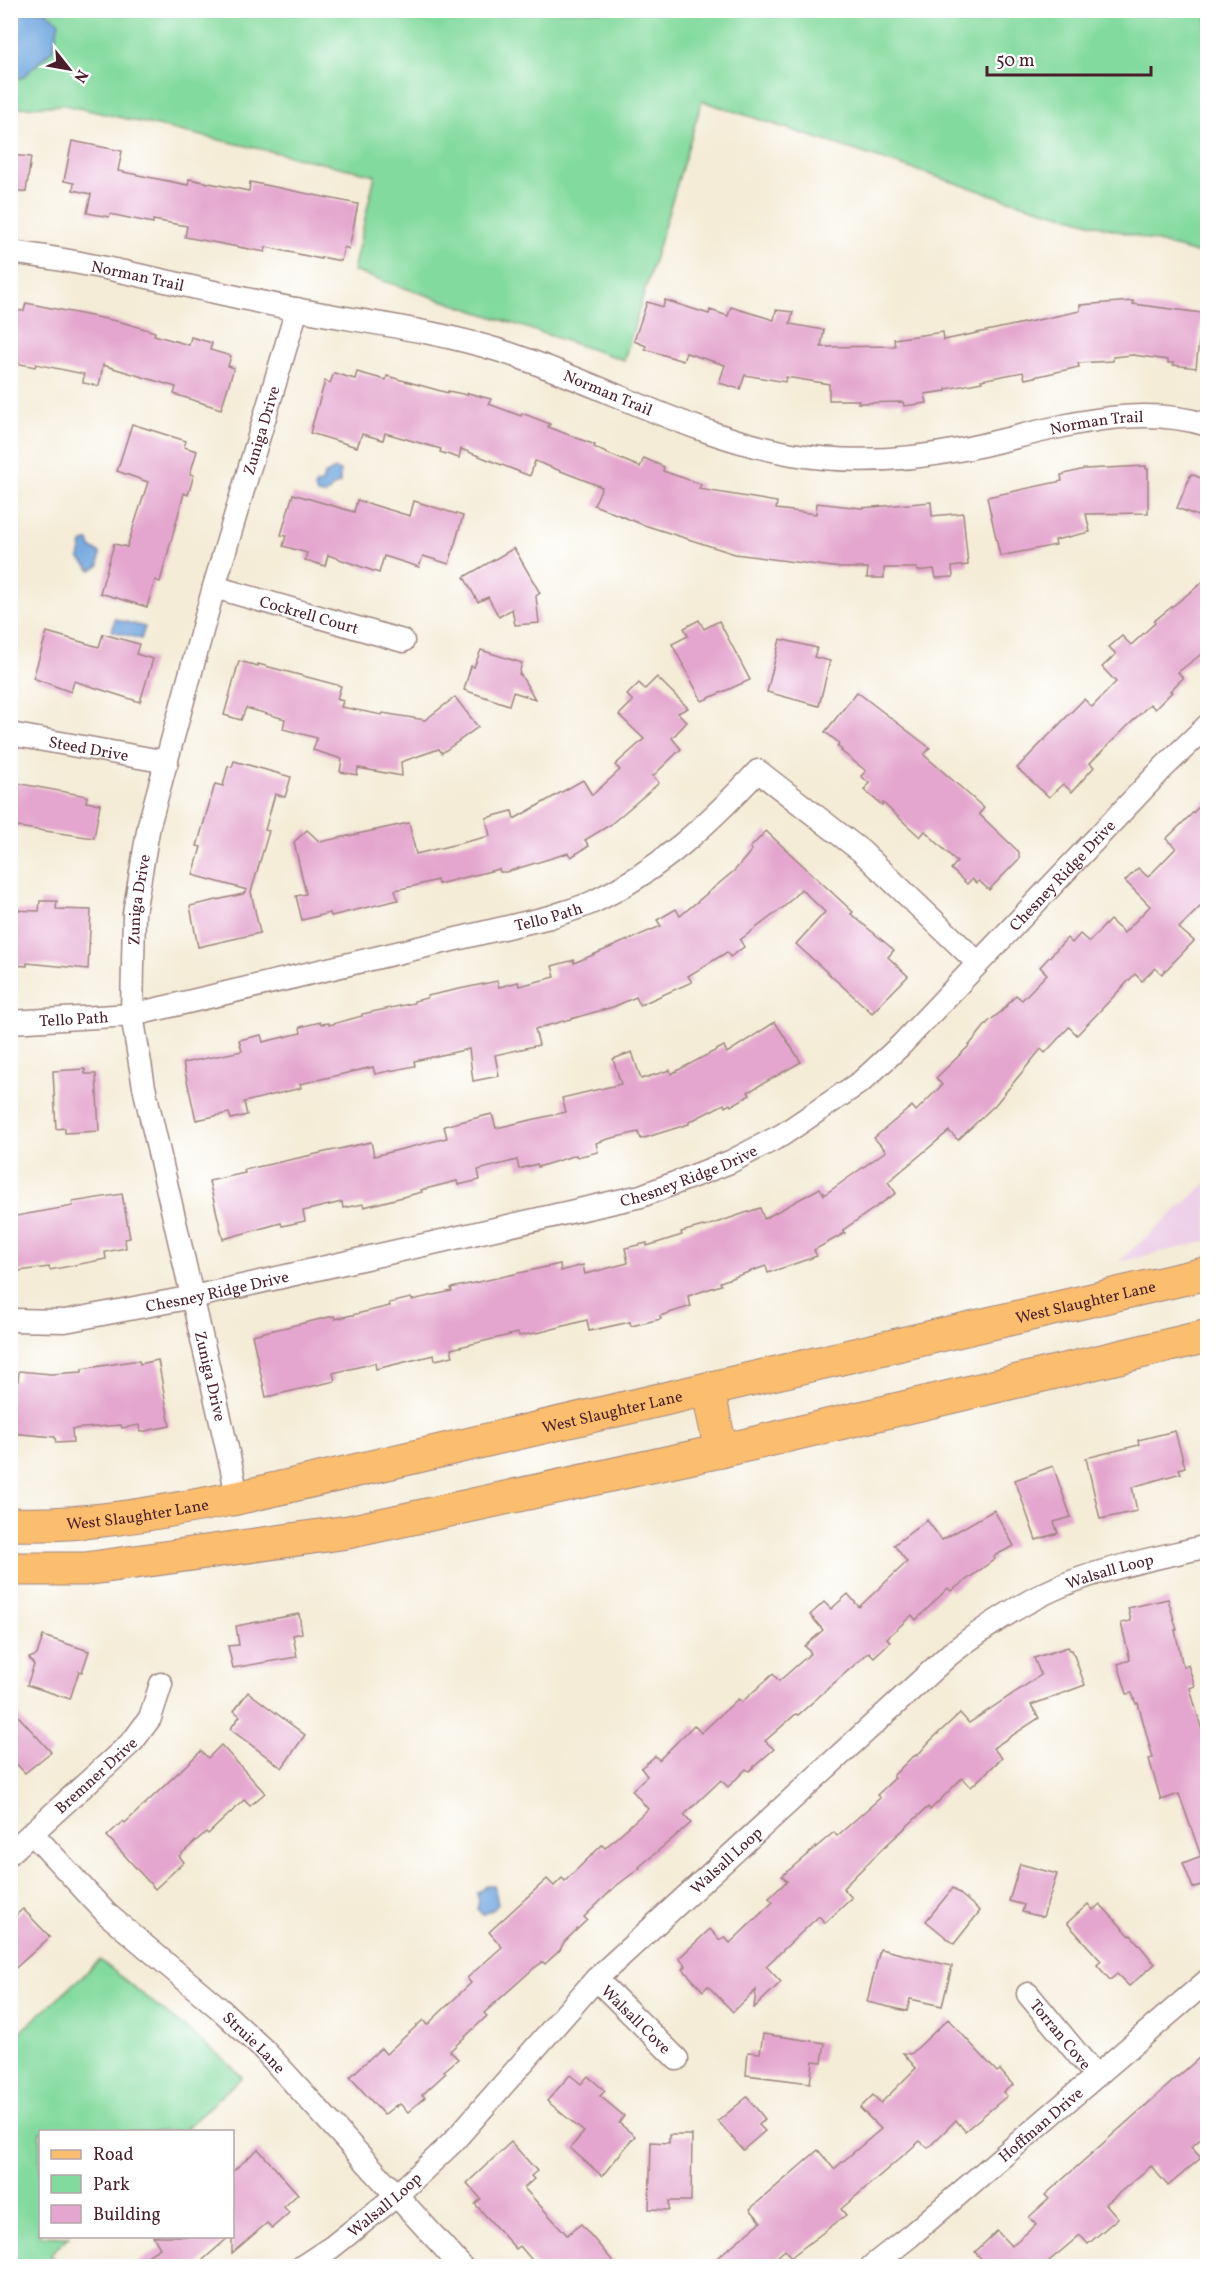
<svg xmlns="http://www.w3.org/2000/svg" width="1218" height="2277" font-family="Vollkorn,serif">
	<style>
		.built { fill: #eed0e8 }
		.green { fill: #83da9e; stroke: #667c64; stroke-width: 1.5 }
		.water { fill: #71a7df; stroke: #5e6385; stroke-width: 1.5 }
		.building { fill: #e4a6ce }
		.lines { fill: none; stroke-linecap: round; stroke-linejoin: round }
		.minor-casing { stroke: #9f8681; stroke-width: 25 }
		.primary-casing { stroke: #9f8681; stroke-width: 35 }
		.minor { stroke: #fff; stroke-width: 22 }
		.primary { stroke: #fbbd6e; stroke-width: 33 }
		.labels { text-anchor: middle; stroke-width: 4.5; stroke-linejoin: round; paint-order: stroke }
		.street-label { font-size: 16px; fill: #4a1f2b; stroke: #fff }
	</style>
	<rect width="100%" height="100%" fill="#fff"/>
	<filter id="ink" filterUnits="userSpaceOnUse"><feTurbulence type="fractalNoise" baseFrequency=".0167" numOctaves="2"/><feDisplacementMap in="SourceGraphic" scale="12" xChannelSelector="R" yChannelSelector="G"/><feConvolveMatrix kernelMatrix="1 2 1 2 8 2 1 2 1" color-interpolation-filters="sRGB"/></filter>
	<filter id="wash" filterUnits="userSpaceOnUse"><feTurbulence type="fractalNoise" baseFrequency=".008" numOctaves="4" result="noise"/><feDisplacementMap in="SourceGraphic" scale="24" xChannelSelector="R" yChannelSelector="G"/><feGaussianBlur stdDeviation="1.35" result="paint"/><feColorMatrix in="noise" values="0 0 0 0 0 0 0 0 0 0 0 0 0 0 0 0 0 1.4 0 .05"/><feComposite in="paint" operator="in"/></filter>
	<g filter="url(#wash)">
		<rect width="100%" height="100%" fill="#f4ecd7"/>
		<polygon class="built" points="1207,1183 1207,1241 1118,1262"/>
		<g class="green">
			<polygon points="11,11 1207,11 1207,256 1005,199 702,101 624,360 353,271 375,175 65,105 11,108"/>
			<polygon points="100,1960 226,2061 242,2077 183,2131 40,2132 40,2236 69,2237 50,2254 60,2266 11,2266 11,2040"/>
		</g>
		<g class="water">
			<polygon points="11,10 44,11 59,22 53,49 22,78 11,77"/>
			<polygon points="335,469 340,471 340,483 334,486 325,495 317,494 315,488 316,484 322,483 324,475"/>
			<polygon points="86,541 89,541 91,548 100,553 99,566 91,570 79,558 82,544"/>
			<polygon points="115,619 145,627 141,639 112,631"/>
			<polygon points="488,1885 494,1885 498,1904 494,1909 483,1915 477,1909 479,1901 477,1894"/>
		</g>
		<g id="blocks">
			<g class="building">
				<polygon points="72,141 122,151 118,171 188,185 189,179 249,191 250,182 358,204 349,249 344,247 341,261 321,257 321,259 266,247 265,252 185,237 187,226 153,220 153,223 110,214 109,217 87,213 91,194 73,190 74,183 64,181"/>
				<polygon points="10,155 31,157 26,192 10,189"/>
				<polygon points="665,300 709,314 710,310 728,316 731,307 774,320 776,310 793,312 790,324 824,330 821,347 895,346 894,339 943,332 944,340 1080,311 1080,305 1133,301 1133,304 1202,313 1196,368 1173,365 1174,363 1168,363 1168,360 1133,355 1113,357 1113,361 1078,363 1079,367 1025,379 1023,372 981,380 982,382 946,389 946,391 925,394 927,403 904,406 903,402 858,403 859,400 829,400 829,384 786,377 785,382 745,375 740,389 719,383 725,365 686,353 683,361 645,349 646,346 634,341 647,302 663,307"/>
				<polygon points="26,303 121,322 155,332 154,335 189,345 191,337 212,343 210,350 231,356 228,366 234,368 221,409 174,394 176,387 103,365 99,386 83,383 84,374 36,364 35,367 10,362 10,310 24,311"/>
				<polygon points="357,372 386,380 387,376 448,393 448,391 467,395 468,393 491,399 489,404 521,416 522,413 550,424 548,427 595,445 594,447 606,453 640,467 644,458 664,467 663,471 701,484 699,489 777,502 776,509 816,514 817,503 861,508 931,502 932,516 963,513 968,565 952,567 953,577 936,578 934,569 917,571 917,568 884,568 884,578 867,578 868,568 841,568 735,554 641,524 594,505 602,487 535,461 530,476 461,449 459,458 440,452 441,449 385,433 383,440 362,434 357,447 310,433 325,381 330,383 334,373 355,379"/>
				<polygon points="132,424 186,441 184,447 197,451 190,474 194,475 188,495 184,493 160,582 155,580 147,607 100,593 114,544 127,547 148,482 117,471"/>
				<polygon points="1146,466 1146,469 1148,469 1148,513 1086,514 1090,532 1055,540 1056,545 1000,556 987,497 1062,481 1061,475 1084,469"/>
				<polygon points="1191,474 1208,481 1208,520 1177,508"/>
				<polygon points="293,494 354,512 357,500 410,516 414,501 463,516 449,564 423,556 419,567 384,556 379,573 328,555 325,566 305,560 307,553 283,546 286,536 281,535"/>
				<polygon points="514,548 540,593 536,596 539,623 515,625 512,609 499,617 488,597 478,602 464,577"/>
				<polygon points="1208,578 1208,649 1178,672 1183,678 1170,691 1172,692 1155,709 1150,704 1090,763 1094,767 1072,792 1063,784 1049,797 1017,768 1084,699 1092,707 1116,682 1102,667 1116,654 1109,647 1122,636 1131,645 1155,623 1154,621"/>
				<polygon points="699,620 704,629 719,621 750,680 702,701 672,644 688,636 684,628"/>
				<polygon points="47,632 99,647 103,634 139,644 136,654 153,659 140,702 74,681 71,692 33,678"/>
				<polygon points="780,639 817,648 814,657 830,661 819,706 767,692"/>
				<polygon points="481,650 522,663 519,674 521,675 535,699 513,692 509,705 464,690 471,666 474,667"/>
				<polygon points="239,661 258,666 258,664 341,686 337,699 343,701 341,707 382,715 383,713 425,720 455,697 478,727 442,753 439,749 401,762 402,776 358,768 357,775 340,772 342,759 313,750 317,738 283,729 285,719 246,708 241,720 224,715"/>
				<polygon points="657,677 688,708 678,713 687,722 672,738 681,749 653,776 659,783 610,825 585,840 589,846 571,857 568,853 506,872 500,872 499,869 438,884 437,880 414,886 395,890 398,900 331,916 330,913 302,920 296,896 306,894 294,842 307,830 320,842 409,823 416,854 490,836 486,818 512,811 514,819 583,780 592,795 620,770 615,765 644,739 619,715 633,701 627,695 639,683 645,689"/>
				<polygon points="857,692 930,748 924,755 984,808 979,814 1019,852 1019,859 989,890 979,881 976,883 972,879 967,884 951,869 957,862 925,831 920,837 883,803 882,805 864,790 869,783 861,776 866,771 841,751 842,750 837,746 839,743 825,732"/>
				<polygon points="234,761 291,777 285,797 275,794 265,830 269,831 251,892 260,933 198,947 190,906 243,894 247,890 193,875 201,847 197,846 215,784 223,786 228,766 232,767"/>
				<polygon points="10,782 87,796 86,802 100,804 94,838 10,826"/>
				<polygon points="1208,798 1208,899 1179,928 1194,941 1162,974 1155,968 1142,981 1135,974 1077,1035 1069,1027 1045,1053 1041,1049 995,1105 958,1140 949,1131 888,1182 896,1193 843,1230 845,1233 814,1250 817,1256 768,1273 766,1266 720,1282 721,1285 688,1296 691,1306 660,1316 661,1319 631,1326 630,1322 589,1331 587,1320 541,1332 519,1336 518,1333 451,1349 453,1356 435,1360 434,1355 376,1369 375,1363 333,1373 335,1381 266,1397 252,1335 334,1316 335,1319 390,1306 389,1303 411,1298 412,1300 452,1291 451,1288 560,1264 561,1271 583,1265 585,1274 628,1263 625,1248 647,1243 647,1246 682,1235 681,1232 703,1226 704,1227 760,1208 764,1219 820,1188 824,1195 886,1151 874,1138 912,1106 916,1111 942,1085 936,1078 967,1048 988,1022 1002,1011 1016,995 1022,1000 1047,974 1040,967 1067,938 1072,943 1080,934 1089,942 1110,920 1124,933 1150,906 1125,881 1138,868 1148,877 1176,848 1166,839"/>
				<polygon points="766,831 853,912 851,914 894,950 888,957 908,976 872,1013 796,944 825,912 801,889 785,906 740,940 744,947 730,957 727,952 688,976 692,982 640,1005 636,997 613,1007 535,1029 539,1045 495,1055 499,1076 473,1081 469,1049 414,1061 415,1066 375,1074 373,1067 300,1084 301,1088 244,1102 247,1115 231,1119 229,1113 196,1120 183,1063 242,1051 239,1040 261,1035 263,1042 301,1033 300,1027 320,1022 321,1024 329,1023 329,1025 362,1016 362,1014 414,1003 414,1001 427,998 427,996 450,991 497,981 499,987 518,982 519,986 555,977 552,966 574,960 574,963 661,926 657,920 676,909 680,916 735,870 752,850 750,848"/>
				<polygon points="40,901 57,901 56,909 91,910 88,969 27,963 27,966 10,965 10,910 39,911"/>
				<polygon points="775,1022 801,1062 748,1092 750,1095 731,1106 730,1104 725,1107 724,1104 689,1122 689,1124 641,1139 638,1132 608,1139 596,1143 598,1152 577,1157 576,1155 538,1167 537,1164 519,1169 517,1160 478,1170 480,1180 458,1185 457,1181 421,1190 422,1192 364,1207 363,1204 343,1208 342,1202 303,1211 305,1221 282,1226 281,1223 223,1239 209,1181 245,1173 244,1170 371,1142 374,1156 447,1138 444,1126 492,1114 496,1128 566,1112 562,1098 621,1084 613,1059 632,1052 641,1079 670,1070 671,1074 724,1046 727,1053"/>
				<polygon points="85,1069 85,1074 96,1074 99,1131 65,1133 65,1128 56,1129 53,1071"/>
				<polygon points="122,1194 130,1238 125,1239 126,1248 105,1252 106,1259 50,1270 49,1267 19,1271 10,1217 73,1206 72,1202"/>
				<polygon points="158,1360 170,1426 140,1432 139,1425 122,1428 121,1425 72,1429 73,1442 56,1443 55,1437 10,1433 10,1380 18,1381 19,1371 51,1374 82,1372 82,1369 133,1361 139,1361 140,1364"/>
				<polygon points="1175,1431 1185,1467 1179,1469 1181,1473 1132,1487 1137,1511 1100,1519 1086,1458 1139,1445 1138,1440"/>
				<polygon points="1053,1466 1071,1517 1054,1522 1058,1533 1036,1540 1015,1480"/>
				<polygon points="994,1510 1014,1546 994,1556 995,1559 951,1591 948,1588 916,1620 912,1615 887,1638 890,1642 874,1657 869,1652 798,1715 796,1714 765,1741 774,1749 749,1771 746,1769 728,1787 721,1780 684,1815 691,1823 639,1867 640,1868 616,1886 584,1917 587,1920 564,1942 560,1950 545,1964 543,1962 534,1968 484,2013 487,2016 450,2051 458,2059 444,2071 446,2073 422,2095 425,2097 408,2112 400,2104 396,2107 396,2105 384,2115 350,2077 381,2048 386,2054 423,2020 427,2025 471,1983 467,1978 502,1947 489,1932 547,1879 554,1886 562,1878 565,1881 602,1845 605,1848 648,1809 632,1790 647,1776 641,1768 655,1756 659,1760 694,1725 701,1733 738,1699 742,1702 773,1674 779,1681 811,1653 805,1646 823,1630 810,1615 824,1602 831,1609 848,1594 859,1607 907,1562 894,1545 927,1520 942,1540"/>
				<polygon points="1168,1599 1177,1630 1175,1630 1183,1667 1188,1665 1195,1686 1190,1688 1208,1752 1208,1882 1193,1888 1183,1863 1201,1856 1179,1794 1161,1800 1149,1759 1153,1758 1138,1703 1136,1704 1132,1693 1127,1694 1118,1664 1130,1660 1121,1623 1131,1621 1128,1608"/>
				<polygon points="299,1614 302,1633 293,1635 297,1657 233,1668 228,1646 239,1645 236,1626"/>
				<polygon points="43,1636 89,1651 82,1672 79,1671 70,1699 27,1685 34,1665 29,1658 37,1655"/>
				<polygon points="1068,1647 1070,1650 1072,1650 1085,1685 1031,1705 1039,1718 993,1748 1002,1758 971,1787 962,1778 930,1810 928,1807 880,1851 843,1888 852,1898 825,1923 819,1916 766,1966 781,1982 754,2008 756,1990 733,2012 708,1986 703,1991 683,1969 686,1966 679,1958 710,1929 720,1940 724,1937 730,1943 773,1902 769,1898 787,1881 782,1876 834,1832 837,1836 880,1798 877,1795 895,1778 893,1776 911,1758 916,1755 917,1756 930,1741 960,1713 969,1723 1041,1675 1034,1658"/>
				<polygon points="248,1692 305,1735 282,1768 230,1729 240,1716 234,1711"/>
				<polygon points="10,1707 51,1752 25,1773 10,1757"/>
				<polygon points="221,1745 265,1793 250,1806 244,1800 208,1834 206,1832 179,1856 184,1862 155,1889 107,1836 123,1821 125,1823 201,1751 208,1758"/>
				<polygon points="1020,1864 1057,1874 1043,1917 1022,1912 1024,1905 1009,1901"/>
				<polygon points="953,1888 980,1911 954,1944 926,1921"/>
				<polygon points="1088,1904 1093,1910 1100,1904 1130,1936 1131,1935 1155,1964 1129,1986 1117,1974 1110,1980 1097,1965 1101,1961 1067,1923"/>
				<polygon points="23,1909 50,1937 10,1973 10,1920"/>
				<polygon points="880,1949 952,1966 942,2006 910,1999 907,2011 867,2002"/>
				<polygon points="948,2019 997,2072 1000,2070 1013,2085 1003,2092 1007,2096 965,2131 956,2120 928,2148 920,2141 841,2209 846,2215 791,2257 785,2250 767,2266 707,2266 761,2222 750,2209 818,2150 834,2169 881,2129 860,2108 873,2095 881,2103 916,2068 903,2053 911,2054"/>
				<polygon points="763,2034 825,2043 822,2062 813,2061 810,2083 746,2075 748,2052 760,2053"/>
				<polygon points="1208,2050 1208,2133 1191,2147 1201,2158 1168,2186 1151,2166 1106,2204 1118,2218 1088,2244 1080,2235 1043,2266 988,2266 975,2252 997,2231 1011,2246 1036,2225 1029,2217 1049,2199 1045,2195"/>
				<polygon points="570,2075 581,2084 588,2076 605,2091 600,2096 624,2116 619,2123 635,2136 602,2176 570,2148 584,2132 547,2101"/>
				<polygon points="747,2097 765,2119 759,2125 765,2131 743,2150 718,2121"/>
				<polygon points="669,2135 692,2135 691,2201 669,2201 669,2210 649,2209 651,2142 669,2143"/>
				<polygon points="511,2142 537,2171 531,2176 534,2179 524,2188 567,2235 581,2224 617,2266 537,2266 520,2246 516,2249 475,2204 481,2199 467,2183"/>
				<polygon points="258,2149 298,2194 284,2207 289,2213 272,2228 267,2223 232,2253 232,2172"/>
				<polygon points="153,2236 230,2236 196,2266 132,2266 160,2248"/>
			</g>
		</g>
	</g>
	<g filter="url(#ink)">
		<use href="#blocks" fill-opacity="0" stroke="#9f8681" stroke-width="1.5"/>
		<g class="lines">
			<defs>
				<g id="minor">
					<path id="s1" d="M 10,252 C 107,264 200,291 295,309 C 364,322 434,330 501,351 C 599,382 690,436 792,454 C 849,464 909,460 964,449 C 1044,433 1127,400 1208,425"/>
					<path id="s2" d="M 214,587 L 403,641"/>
					<path id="s3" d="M 10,734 L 167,762"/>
					<path id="s4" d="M 10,1022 L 132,1015 L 550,917 C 564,912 580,908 593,902 C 659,871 709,823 758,771 L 861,851 L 978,963"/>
					<path id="s5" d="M 10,1320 L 65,1321 L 193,1297 L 641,1196 L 730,1162 L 782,1135 L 862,1081 L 900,1046 L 1164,767 L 1208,725"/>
					<path id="s6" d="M 237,1498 L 232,1470 L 144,1087 L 132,1015 L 134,913 L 149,825 L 214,587 L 297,309"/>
					<path id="s7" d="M 32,1833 L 107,1914 L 220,2009 L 264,2050 L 461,2266"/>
					<path id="s8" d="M 10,1853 L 133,1741 L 150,1718 L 161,1684"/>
					<path id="s9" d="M 596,1979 L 677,2059"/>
					<path id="s10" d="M 1028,1994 L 1095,2075"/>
					<path id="s11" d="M 303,2266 L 332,2247 L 397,2195 L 453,2142 L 596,1979 L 950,1654 C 990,1623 1034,1594 1082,1578 C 1122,1564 1166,1556 1208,1546"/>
					<path id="s12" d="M 872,2266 L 910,2236 L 1208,1980"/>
				</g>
				<g id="primary">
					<polyline points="708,1389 721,1451"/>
					<path id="s13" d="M 10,1524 C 87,1527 162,1512 237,1498 L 1208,1273"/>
					<polyline points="10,1569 85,1569 348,1532 721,1451 1208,1336"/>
				</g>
			</defs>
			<use href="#minor" class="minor-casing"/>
			<use href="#primary" class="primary-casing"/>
			<use href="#minor" class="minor"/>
			<use href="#primary" class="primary"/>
		</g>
	</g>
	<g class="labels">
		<g class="street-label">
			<text dy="6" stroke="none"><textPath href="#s1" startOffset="130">Norman Trail</textPath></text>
			<text dy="6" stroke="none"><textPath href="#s1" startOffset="616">Norman Trail</textPath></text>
			<text dy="6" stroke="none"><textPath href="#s1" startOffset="1119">Norman Trail</textPath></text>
			<text dy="6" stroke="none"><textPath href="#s6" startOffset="1096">Zuniga Drive</textPath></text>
			<text dy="6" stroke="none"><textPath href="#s2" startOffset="99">Cockrell Court</textPath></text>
			<text dy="6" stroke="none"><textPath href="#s3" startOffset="80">Steed Drive</textPath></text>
			<text dy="6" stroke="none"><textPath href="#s5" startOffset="1182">Chesney Ridge Drive</textPath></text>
			<text dy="6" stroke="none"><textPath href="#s6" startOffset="610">Zuniga Drive</textPath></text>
			<text dy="6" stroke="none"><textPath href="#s4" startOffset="550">Tello Path</textPath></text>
			<text dy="6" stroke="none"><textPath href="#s4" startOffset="64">Tello Path</textPath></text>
			<text dy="6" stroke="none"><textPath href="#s5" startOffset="696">Chesney Ridge Drive</textPath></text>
			<text dy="6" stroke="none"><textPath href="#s5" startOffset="210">Chesney Ridge Drive</textPath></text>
			<text dy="6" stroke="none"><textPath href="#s13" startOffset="1100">West Slaughter Lane</textPath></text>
			<text transform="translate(211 1376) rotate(77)" y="6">Zuniga Drive</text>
			<text dy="6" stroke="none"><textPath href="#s13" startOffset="614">West Slaughter Lane</textPath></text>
			<text dy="6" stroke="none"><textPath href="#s13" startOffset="128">West Slaughter Lane</textPath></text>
			<text dy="6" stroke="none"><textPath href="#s11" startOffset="1074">Walsall Loop</textPath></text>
			<text dy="6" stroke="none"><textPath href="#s8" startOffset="116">Bremner Drive</textPath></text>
			<text dy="6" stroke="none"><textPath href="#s11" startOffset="588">Walsall Loop</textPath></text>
			<text dy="6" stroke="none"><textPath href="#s9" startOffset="57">Walsall Cove</textPath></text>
			<text dy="6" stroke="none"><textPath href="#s10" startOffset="52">Torran Cove</textPath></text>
			<text dy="6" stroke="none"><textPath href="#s7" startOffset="306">Struie Lane</textPath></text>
			<text dy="6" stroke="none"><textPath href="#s12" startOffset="220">Hoffman Drive</textPath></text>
			<text dy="6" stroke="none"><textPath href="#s11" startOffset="102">Walsall Loop</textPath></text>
		</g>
	</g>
	<rect width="1218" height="2277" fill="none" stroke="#fff" stroke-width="36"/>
	<rect x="39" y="2130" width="195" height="108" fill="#ffffff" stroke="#b7a5aa" stroke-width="1.5"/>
	<rect x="51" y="2150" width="30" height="9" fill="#fbbd6e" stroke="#b7a5aa" stroke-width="1.5"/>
	<text x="93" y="2160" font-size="18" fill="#4a1f2b">Road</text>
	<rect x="51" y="2175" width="30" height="18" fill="#83da9e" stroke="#b7a5aa" stroke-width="1.5"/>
	<text x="93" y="2190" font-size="18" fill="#4a1f2b">Park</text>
	<rect x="51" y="2205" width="30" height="18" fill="#e4a6ce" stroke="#b7a5aa" stroke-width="1.5"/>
	<text x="93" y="2220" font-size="18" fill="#4a1f2b">Building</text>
	<g transform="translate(69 69) rotate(121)" stroke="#ffffff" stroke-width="4.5" paint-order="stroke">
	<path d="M0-4.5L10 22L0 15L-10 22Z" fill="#4a1f2b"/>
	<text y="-9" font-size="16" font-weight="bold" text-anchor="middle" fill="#4a1f2b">N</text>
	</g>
	<path d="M987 66v9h164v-9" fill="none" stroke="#4a1f2b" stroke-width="3"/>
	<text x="996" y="66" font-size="18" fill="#4a1f2b" stroke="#ffffff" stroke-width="4.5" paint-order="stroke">50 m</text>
</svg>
